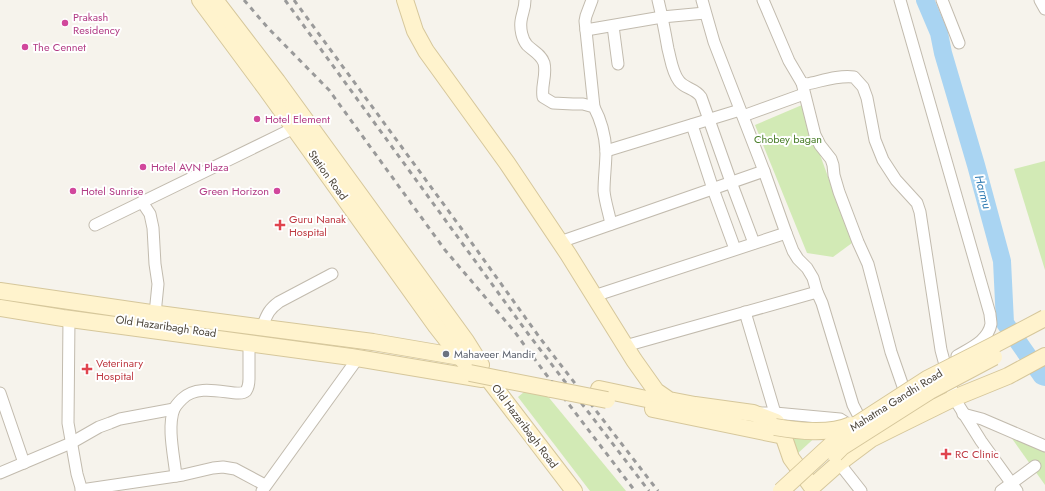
<svg xmlns="http://www.w3.org/2000/svg" width="1045" height="491" font-family="Jost,sans-serif">
	<style>
		.green { fill: #d2eab5 }
		.lines { fill: none; stroke-linecap: round; stroke-linejoin: round }
		.river { stroke: #a9d4f2; stroke-width: 18 }
		.street-casing { stroke: #c2bbae; stroke-width: 13 }
		.secondary-casing { stroke: #d6c79b; stroke-width: 18 }
		.street { stroke: #fff; stroke-width: 11 }
		.secondary { stroke: #fff3cd; stroke-width: 16 }
		.rail { stroke: #9a9a9a; stroke-width: 3; stroke-dasharray: 5 5; stroke-linecap: butt }
		.secondary-bridge-casing { stroke: #d6c79b; stroke-width: 18; stroke-linecap: butt }
		.secondary-bridge { stroke: #fff3cd; stroke-width: 16 }
		.hotel-dot { fill: #d1479c; stroke: #fff; stroke-width: 1.5 }
		.health-dot { fill: #e0444e; stroke: #fff; stroke-width: 1.5 }
		.worship-dot { fill: #6b7280; stroke: #fff; stroke-width: 1.5 }
		.labels { text-anchor: middle; stroke-width: 4; stroke-linejoin: round; paint-order: stroke }
		.hotel-label { font-size: 11px; fill: #b23c85; stroke: #fff; text-anchor: start }
		.park-label { font-size: 11px; fill: #4a7f2a; stroke: #fff }
		.street-label { font-size: 11px; fill: #4b4439; stroke: #fff }
		.health-label { font-size: 11px; fill: #be3a42; stroke: #fff; text-anchor: start }
		.worship-label { font-size: 11px; fill: #5b616d; stroke: #fff; text-anchor: start }
		.water-label { font-size: 12px; font-style: italic; fill: #2e7ab2; stroke: #fff }
	</style>
	<rect width="100%" height="100%" fill="#f6f3ec"/>
	<g class="green">
		<polygon points="802,105 852,243 833,257 807,253 755,125"/>
		<polygon points="1045,161 1045,270 1014,169"/>
		<polygon points="536,382 626,491 590,491 518,397"/>
		<polygon points="809,421 832,422 797,454 792,440 791,427 796,422"/>
		<polygon points="1008,433 1045,449 1045,485"/>
	</g>
	<g class="lines">
		<polyline class="river" points="925,0 939,33 943,53 976,165 1002,261 1005,323 1042,376 1045,377"/>
		<defs>
			<g id="street">
				<path d="M 525,0 C 525,9 522,13 521,21 C 520,29 522,39 527,45 C 533,51 541,54 544,63 C 547,75 541,85 543,97 L 553,103 L 573,104 L 583,104 L 594,107 C 601,120 605,135 606,151 C 606,164 604,178 604,191 C 605,202 609,213 611,224"/>
				<polyline points="592,0 586,16 585,21 594,107"/>
				<path d="M 658,0 C 662,16 665,32 668,49 C 671,60 672,72 679,81 C 685,89 695,88 701,97 L 731,182 L 754,243"/>
				<polyline points="702,0 714,42 764,171 786,233 793,251 798,259 807,268 813,278 817,292"/>
				<path d="M 763,0 L 789,61 L 802,83 L 807,84 C 822,81 838,75 854,77 L 863,87 L 867,98 L 875,140 L 883,160 L 896,180 L 917,203 L 920,212 L 941,350 L 954,398 L 981,441 L 1017,491"/>
				<path d="M 900,0 L 990,314 C 990,317 991,321 991,324 C 988,341 970,348 957,356"/>
				<polyline points="942,0 959,43"/>
				<polyline points="1040,0 1045,9"/>
				<polyline points="613,26 618,64"/>
				<polyline points="586,30 662,17 705,13"/>
				<polyline points="802,83 815,135 820,145 831,159 833,165 834,175 839,192 858,242 868,264 891,352 907,398"/>
				<polyline points="743,116 804,94"/>
				<polyline points="692,125 713,189 735,249"/>
				<polyline points="606,151 740,110"/>
				<polyline points="142,202 150,214 153,228 155,264 158,284 155,314"/>
				<polyline points="95,225 294,128"/>
				<polyline points="560,242 764,171"/>
				<polyline points="594,296 786,233"/>
				<polyline points="745,312 775,413"/>
				<polyline points="69,318 68,423 77,474 82,491"/>
				<path d="M 262,327 C 267,315 268,310 279,302 L 332,274"/>
				<polyline points="625,346 817,292 822,303 853,405 864,426"/>
				<polyline points="0,393 24,463"/>
				<polyline points="760,413 775,413 840,419 854,428"/>
				<polyline points="963,414 982,419 1045,446"/>
				<polyline points="839,463 861,491"/>
				<polyline points="0,473 71,443 99,427 110,423 120,419 174,409"/>
				<path d="M 176,476 C 174,456 167,427 174,409 C 176,405 179,402 182,399 C 201,380 238,399 246,391 C 248,388 249,383 249,379 L 249,342"/>
				<polyline points="81,490 183,475 213,468 223,467 235,469 265,485"/>
				<polyline points="262,491 358,358"/>
				<polyline points="1001,491 1035,466"/>
			</g>
			<g id="secondary">
				<polyline points="200,0 266,89 436,326 461,358 470,368 489,380 574,491"/>
				<polyline points="215,0 277,81 466,341 481,365"/>
				<polyline points="405,0 415,31 426,51 507,163 568,254 634,360 656,391 669,400 695,405 753,413 776,422 781,429 791,458 812,487 839,463 871,439 893,428 954,398 1008,376 1045,356"/>
				<polyline points="0,291 151,313 373,342 478,360"/>
				<polyline points="0,308 63,318 351,357 482,379"/>
				<polyline points="505,380 551,389"/>
				<polyline points="599,389 670,404"/>
				<polyline points="653,409 779,435"/>
			</g>
		</defs>
		<use href="#street" class="street-casing"/>
		<use href="#secondary" class="secondary-casing"/>
		<use href="#street" class="street"/>
		<use href="#secondary" class="secondary"/>
		<g class="rail">
			<polyline points="244,0 268,28 329,90 445,250 514,331 545,373 635,491"/>
			<polyline points="285,0 529,335 649,491"/>
			<polyline points="294,0 461,228 540,338 658,491"/>
		</g>
		<defs>
			<g id="secondary-bridge">
				<polyline points="470,373 505,380"/>
				<polyline points="551,389 607,400"/>
				<path d="M 775,427 C 798,431 829,435 851,425"/>
				<polyline points="835,454 842,447 930,391 994,357"/>
				<polyline points="781,491 845,432 927,379 992,346 1045,318"/>
			</g>
		</defs>
		<use href="#secondary-bridge" class="secondary-bridge-casing"/>
		<use href="#secondary-bridge" class="secondary-bridge"/>
	</g>
	<g class="hotel-dot">
		<circle cx="65" cy="23" r="4"/>
		<circle cx="25" cy="47" r="4"/>
		<circle cx="257" cy="119" r="4"/>
		<circle cx="143" cy="167" r="4"/>
		<circle cx="73" cy="191" r="4"/>
		<circle cx="277" cy="191" r="4"/>
	</g>
	<g class="health-dot">
		<path d="M278 219h4v4h4v4h-4v4h-4v-4h-4v-4h4z"/>
		<path d="M85 363h4v4h4v4h-4v4h-4v-4h-4v-4h4z"/>
		<path d="M944 448h4v4h4v4h-4v4h-4v-4h-4v-4h4z"/>
	</g>
	<circle class="worship-dot" cx="446" cy="354" r="4"/>
	<g class="labels">
		<g class="hotel-label">
			<text x="73" y="21">Prakash<tspan x="73" dy="13">Residency</tspan></text>
			<text x="33" y="51">The Cennet</text>
			<text x="265" y="123">Hotel Element</text>
			<text x="151" y="171">Hotel AVN Plaza</text>
			<text x="81" y="195">Hotel Sunrise</text>
			<text x="269" y="195" text-anchor="end">Green Horizon</text>
		</g>
		<g class="park-label">
			<text x="788" y="143">Chobey bagan</text>
		</g>
		<g class="street-label">
			<text transform="translate(328 175) rotate(54)" y="4">Station Road</text>
			<text transform="translate(166 326) rotate(8)" y="4">Old Hazaribagh Road</text>
			<text transform="translate(896 400) rotate(-32)" y="4">Mahatma Gandhi Road</text>
			<text transform="translate(525 426) rotate(53)" y="4">Old Hazaribagh Road</text>
		</g>
		<g class="health-label">
			<text x="289" y="223">Guru Nanak<tspan x="289" dy="13">Hospital</tspan></text>
			<text x="96" y="367">Veterinary<tspan x="96" dy="13">Hospital</tspan></text>
			<text x="955" y="458">RC Clinic</text>
		</g>
		<g class="worship-label">
			<text x="454" y="358">Mahaveer Mandir</text>
		</g>
		<g class="water-label">
			<text transform="translate(983 192) rotate(75)" y="4">Harmu</text>
		</g>
	</g>
</svg>
